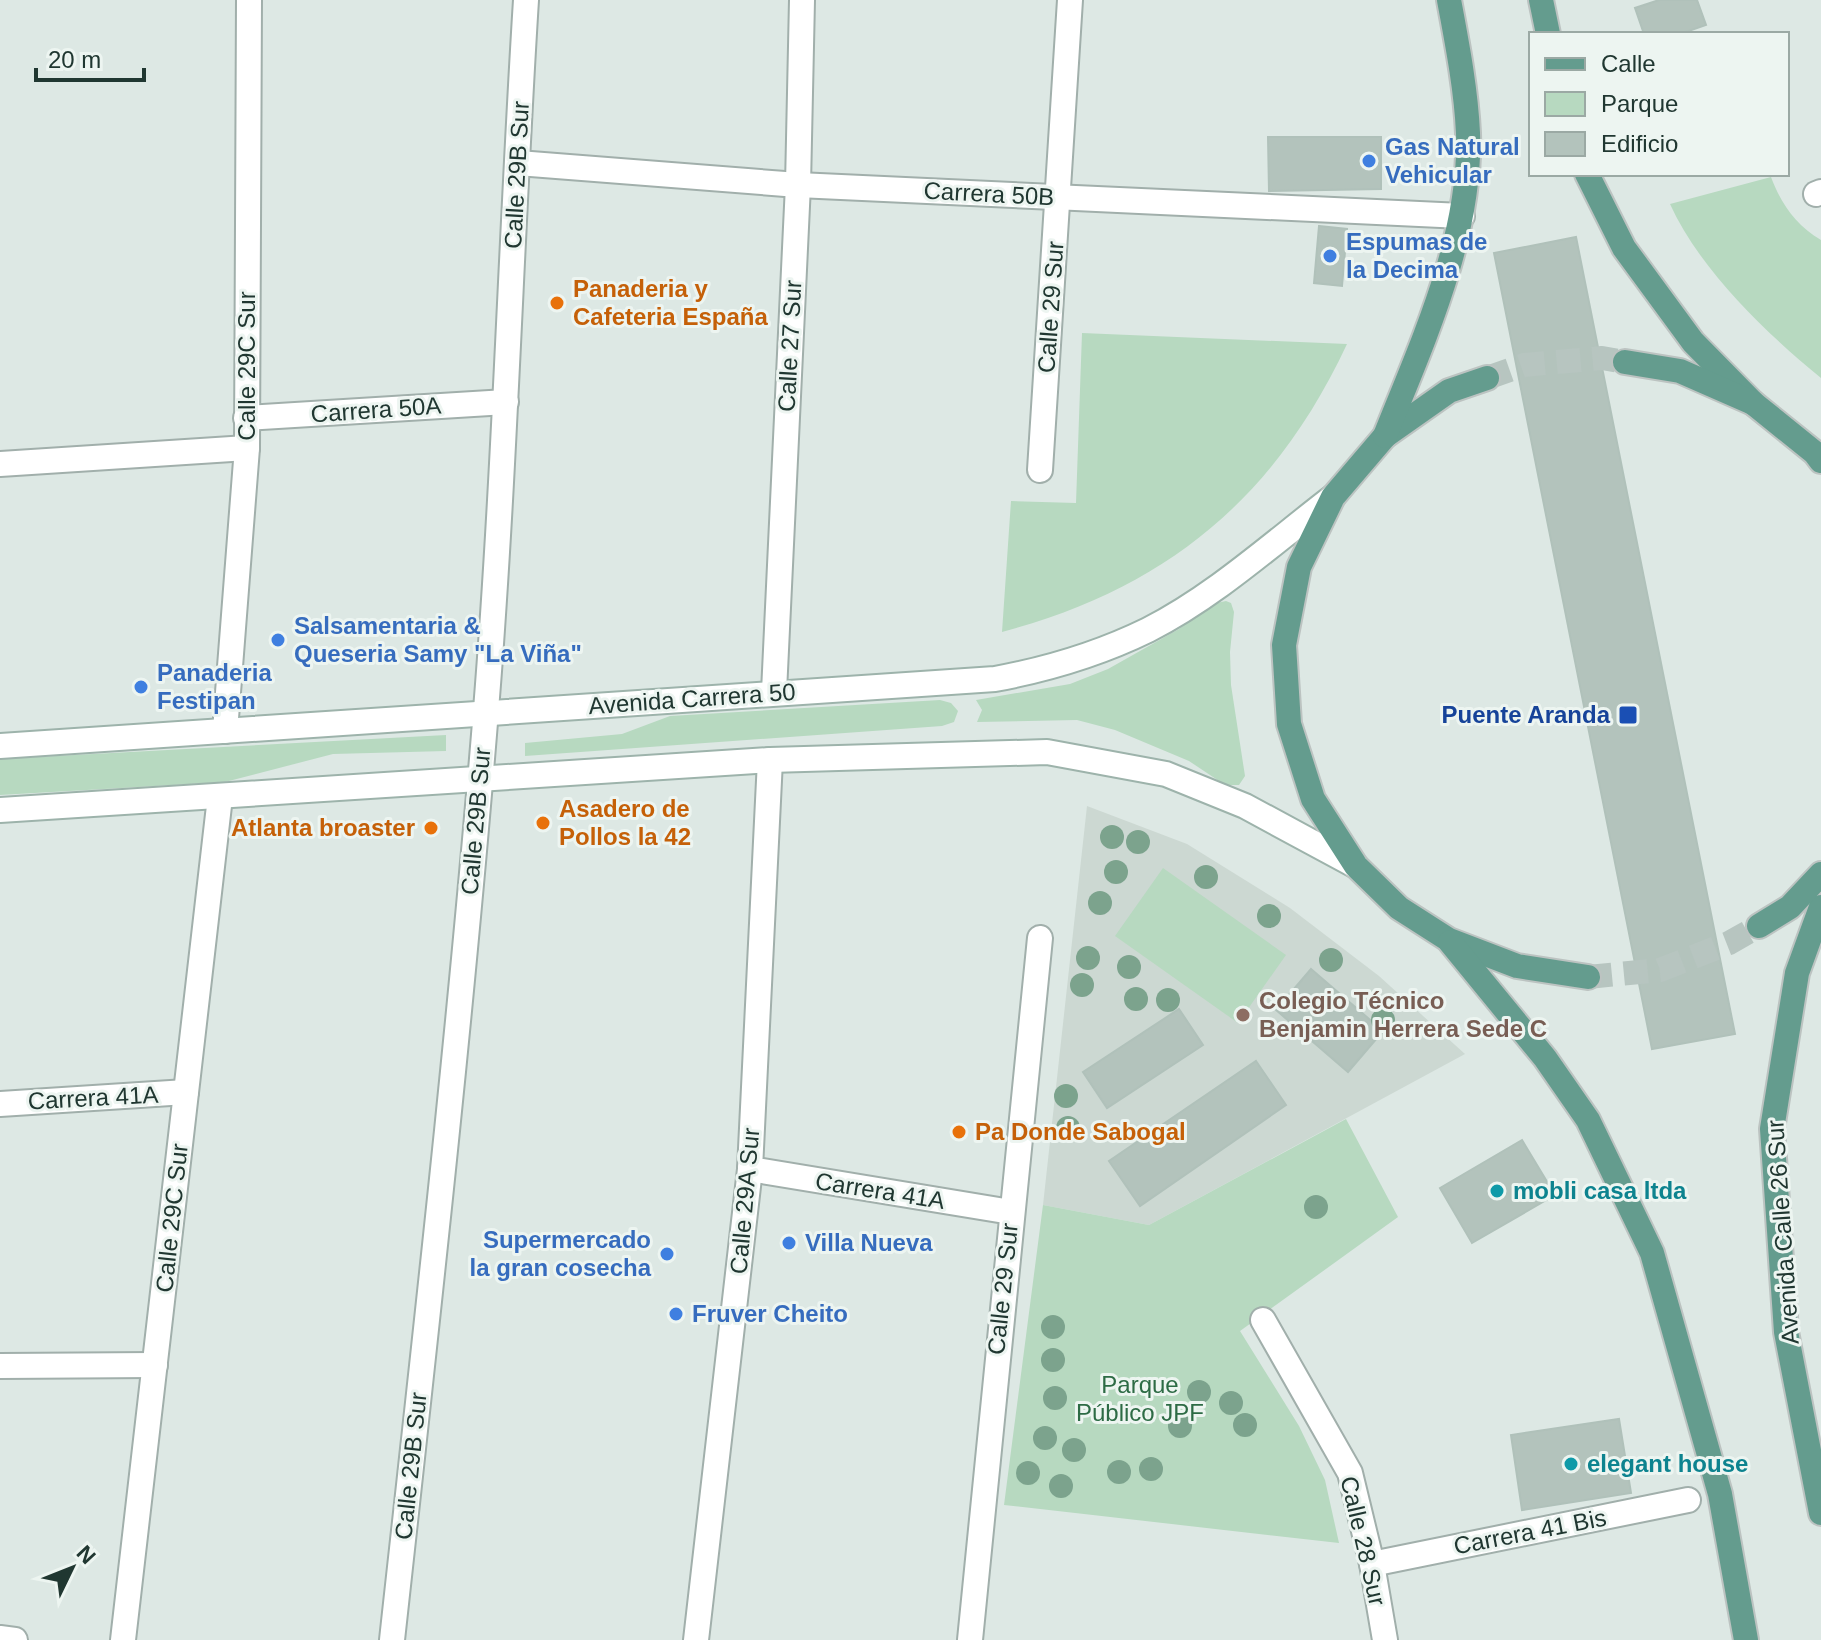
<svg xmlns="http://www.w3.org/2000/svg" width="1821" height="1640" font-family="Arial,sans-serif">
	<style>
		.built { fill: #ccd8d2 }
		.green { fill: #b7d9c0 }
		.building { fill: #b3c3bc; stroke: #b0c1ba; stroke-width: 2 }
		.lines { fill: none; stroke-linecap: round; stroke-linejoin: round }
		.primary-tunnel { stroke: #b7c5c0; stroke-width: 24; stroke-dasharray: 24 12; stroke-linecap: butt }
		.street-casing { stroke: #a1afab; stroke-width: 28 }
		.secondary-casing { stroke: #9db3ab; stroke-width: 28 }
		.primary-casing { stroke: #bcc3c1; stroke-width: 28 }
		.street { stroke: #fff; stroke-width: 24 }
		.secondary { stroke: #fff; stroke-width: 24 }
		.primary { stroke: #649c8e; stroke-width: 24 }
		.tree { fill: #7ca38d }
		.shop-dot { fill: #3f7fe0; stroke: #edf5f1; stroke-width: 3 }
		.food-dot { fill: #e8710a; stroke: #edf5f1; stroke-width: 3 }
		.transit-dot { fill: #1a4fb4; stroke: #edf5f1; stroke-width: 3 }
		.education-dot { fill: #8d6e63; stroke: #edf5f1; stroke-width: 3 }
		.culture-dot { fill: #0f9aa8; stroke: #edf5f1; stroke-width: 3 }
		.labels { text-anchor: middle; stroke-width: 6; stroke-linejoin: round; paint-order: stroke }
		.shop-label { font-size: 24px; font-weight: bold; fill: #366cbe; stroke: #edf5f1; text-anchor: start }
		.street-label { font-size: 24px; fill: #203731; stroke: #edf5f1 }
		.food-label { font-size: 24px; font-weight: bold; fill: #c56008; stroke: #edf5f1; text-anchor: start }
		.transit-label { font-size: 24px; font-weight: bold; fill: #164399; stroke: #edf5f1; text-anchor: end }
		.education-label { font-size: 24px; font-weight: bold; fill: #785e54; stroke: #edf5f1; text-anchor: start }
		.culture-label { font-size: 24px; font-weight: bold; fill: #0d838f; stroke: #edf5f1; text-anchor: start }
		.park-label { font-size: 24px; fill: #2d6b45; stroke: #edf5f1 }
	</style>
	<rect width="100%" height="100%" fill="#dde8e4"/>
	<polygon class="built" points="1087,806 1187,844 1290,908 1379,976 1465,1054 1149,1225 1043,1205"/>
	<g class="green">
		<path d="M 1771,177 C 1781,204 1796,225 1821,240 L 1821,378 C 1766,333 1700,270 1670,204 Z"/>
		<path d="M 1082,333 L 1347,344 C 1275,498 1167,588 1002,632 L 1011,501 L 1076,503 Z"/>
		<polygon points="1226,601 1231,603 1234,612 1230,652 1231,685 1245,776 1239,785 1225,785 1189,761 1115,730 1077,720 977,722 982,710 976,700 1070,684 1108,669 1179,629 1212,604"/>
		<polygon points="940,700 951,703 958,711 954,722 942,726 525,756 525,743 622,734 670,716"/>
		<polygon points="446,735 446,751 333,754 225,782 0,795 0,759"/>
		<polygon points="1163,868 1286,955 1238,1023 1115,936"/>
		<polygon points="1346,1119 1398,1217 1240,1331 1299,1426 1325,1480 1339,1543 1004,1505 1043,1205 1149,1225"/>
	</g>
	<g class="building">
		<polygon points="1659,0 1697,0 1706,25 1680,34 1644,34 1635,8"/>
		<polygon points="1268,137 1381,137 1381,189 1269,191"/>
		<polygon points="1319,226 1347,229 1342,286 1314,283"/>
		<polygon points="1576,237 1735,1034 1652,1049 1494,253"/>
		<polygon points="1311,969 1383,1031 1348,1072 1276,1010"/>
		<polygon points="1179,1009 1203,1045 1107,1108 1083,1072"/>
		<polygon points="1256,1061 1286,1105 1140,1206 1109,1161"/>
		<polygon points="1522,1140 1555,1195 1472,1243 1440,1188"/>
		<polygon points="1619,1419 1631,1493 1522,1510 1511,1435"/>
	</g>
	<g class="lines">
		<g class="primary-tunnel">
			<polyline points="1487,378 1524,365 1602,358 1625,362"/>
			<polyline points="1588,977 1660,970 1729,943 1759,926"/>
		</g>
		<defs>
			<g id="street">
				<polyline points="518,163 798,185 1462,216"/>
				<polyline points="1816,194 1821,192"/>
				<polyline points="246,418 506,402"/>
				<polyline points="0,464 247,448"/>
				<polyline points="1040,470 1070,0"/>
				<polyline points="774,692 798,185 802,0"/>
				<polyline points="225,731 247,448 249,0"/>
				<polyline points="0,1104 186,1092"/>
				<polyline points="750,1169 1011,1212"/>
				<polyline points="1263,1320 1350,1473 1372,1564 1385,1640"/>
				<polyline points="0,1366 155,1365"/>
				<polyline points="1372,1564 1688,1500"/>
				<polyline points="0,1638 15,1640"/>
				<polyline points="123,1640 220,797"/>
				<path d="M 392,1640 C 426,1330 461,1021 486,710 C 505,474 511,237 526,0"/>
				<polyline points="696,1640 750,1169 770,760"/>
				<polyline points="970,1640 1040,938"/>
			</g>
			<g id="secondary">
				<path d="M 0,746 L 995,679 C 1049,669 1099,654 1148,630 C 1215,596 1274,542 1333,497"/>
				<polyline points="0,810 770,760 1047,752 1166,774 1245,806 1356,866"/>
			</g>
			<g id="primary">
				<polyline points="1541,0 1548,34"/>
				<polyline points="1587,174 1624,248 1693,342 1753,403"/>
				<polyline points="1625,362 1680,371 1753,403 1815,453 1821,461"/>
				<polyline points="1487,378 1449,391 1385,436 1333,497 1299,567 1284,645 1289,724 1313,799 1356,866 1399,908 1449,940 1517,966 1588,977"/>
				<path d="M 1385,436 C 1422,343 1472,236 1468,133 C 1466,89 1457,43 1449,0"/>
				<polyline points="1821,907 1797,973 1772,1129 1786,1332 1821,1513"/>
				<polyline points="1759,926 1790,907 1821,874"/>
				<polyline points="1450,942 1545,1058 1588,1120 1652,1253 1720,1494 1746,1640"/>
			</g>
		</defs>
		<use href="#street" class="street-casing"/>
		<use href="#secondary" class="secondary-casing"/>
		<use href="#primary" class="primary-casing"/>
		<use href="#street" class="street"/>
		<use href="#secondary" class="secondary"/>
		<use href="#primary" class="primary"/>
	</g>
	<g class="tree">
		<circle cx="1112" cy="837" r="12"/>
		<circle cx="1138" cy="842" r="12"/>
		<circle cx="1116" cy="872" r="12"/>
		<circle cx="1206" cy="877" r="12"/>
		<circle cx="1100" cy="903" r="12"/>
		<circle cx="1269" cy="916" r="12"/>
		<circle cx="1088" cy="958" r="12"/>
		<circle cx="1331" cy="960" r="12"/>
		<circle cx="1129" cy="967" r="12"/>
		<circle cx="1082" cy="985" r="12"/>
		<circle cx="1136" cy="999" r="12"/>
		<circle cx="1168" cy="1000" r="12"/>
		<circle cx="1383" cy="1020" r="12"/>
		<circle cx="1066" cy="1096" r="12"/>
		<circle cx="1068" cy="1128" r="12"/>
		<circle cx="1316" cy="1207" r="12"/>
		<circle cx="1053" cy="1327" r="12"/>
		<circle cx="1053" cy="1360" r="12"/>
		<circle cx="1199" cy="1392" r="12"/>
		<circle cx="1055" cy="1398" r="12"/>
		<circle cx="1231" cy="1403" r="12"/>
		<circle cx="1245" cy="1425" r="12"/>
		<circle cx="1180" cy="1426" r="12"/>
		<circle cx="1045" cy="1438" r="12"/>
		<circle cx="1074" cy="1450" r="12"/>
		<circle cx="1151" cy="1469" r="12"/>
		<circle cx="1119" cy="1472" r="12"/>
		<circle cx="1028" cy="1473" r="12"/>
		<circle cx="1061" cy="1486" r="12"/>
	</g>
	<g class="shop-dot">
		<circle cx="1369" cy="161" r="8"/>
		<circle cx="1330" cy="256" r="8"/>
		<circle cx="278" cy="640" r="8"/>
		<circle cx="141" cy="687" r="8"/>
		<circle cx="789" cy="1243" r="8"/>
		<circle cx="667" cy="1254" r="8"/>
		<circle cx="676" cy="1314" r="8"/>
	</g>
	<g class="food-dot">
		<circle cx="557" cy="303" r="8"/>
		<circle cx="543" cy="823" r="8"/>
		<circle cx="431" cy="828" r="8"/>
		<circle cx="959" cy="1132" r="8"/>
	</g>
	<rect class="transit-dot" x="1618" y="705" width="20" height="20" rx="4"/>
	<circle class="education-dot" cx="1243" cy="1015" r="8"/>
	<g class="culture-dot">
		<circle cx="1497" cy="1191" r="8"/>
		<circle cx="1571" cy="1464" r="8"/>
	</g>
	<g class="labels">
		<g class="shop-label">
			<text x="1385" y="155">Gas Natural<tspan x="1385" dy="28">Vehicular</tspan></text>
			<text x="1346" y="250">Espumas de<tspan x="1346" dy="28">la Decima</tspan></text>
			<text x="294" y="634">Salsamentaria &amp;<tspan x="294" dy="28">Queseria Samy "La Viña"</tspan></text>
			<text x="157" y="681">Panaderia<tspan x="157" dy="28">Festipan</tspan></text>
			<text x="651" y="1248" text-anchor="end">Supermercado<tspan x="651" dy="28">la gran cosecha</tspan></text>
			<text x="805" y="1251">Villa Nueva</text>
			<text x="692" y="1322">Fruver Cheito</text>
		</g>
		<g class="street-label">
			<text transform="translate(517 175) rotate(-87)" y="8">Calle 29B Sur</text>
			<text transform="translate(989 194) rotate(3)" y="8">Carrera 50B</text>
			<text transform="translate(1051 307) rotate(-86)" y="8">Calle 29 Sur</text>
			<text transform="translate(790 346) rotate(-87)" y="8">Calle 27 Sur</text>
			<text transform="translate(247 366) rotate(-90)" y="8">Calle 29C Sur</text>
			<text transform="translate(376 410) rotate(-4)" y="8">Carrera 50A</text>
			<text transform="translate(692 699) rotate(-4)" y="8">Avenida Carrera 50</text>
			<text transform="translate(476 821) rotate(-85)" y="8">Calle 29B Sur</text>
			<text transform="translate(93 1098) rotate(-3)" y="8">Carrera 41A</text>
			<text transform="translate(880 1191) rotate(9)" y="8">Carrera 41A</text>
			<text transform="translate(745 1201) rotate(-85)" y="8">Calle 29A Sur</text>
			<text transform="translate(172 1218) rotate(-84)" y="8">Calle 29C Sur</text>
			<text transform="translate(1783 1232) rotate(-94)" y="8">Avenida Calle 26 Sur</text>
			<text transform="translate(1003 1289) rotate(-84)" y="8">Calle 29 Sur</text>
			<text transform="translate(411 1466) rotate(-84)" y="8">Calle 29B Sur</text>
			<text transform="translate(1530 1532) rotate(-11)" y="8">Carrera 41 Bis</text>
			<text transform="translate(1363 1541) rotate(77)" y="8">Calle 28 Sur</text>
		</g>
		<g class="food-label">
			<text x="573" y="297">Panaderia y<tspan x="573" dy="28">Cafeteria España</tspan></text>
			<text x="559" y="817">Asadero de<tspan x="559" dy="28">Pollos la 42</tspan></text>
			<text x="415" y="836" text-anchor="end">Atlanta broaster</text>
			<text x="975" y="1140">Pa Donde Sabogal</text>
		</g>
		<g class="transit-label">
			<text x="1610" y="723">Puente Aranda</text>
		</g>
		<g class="education-label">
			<text x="1259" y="1009">Colegio Técnico<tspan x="1259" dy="28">Benjamin Herrera Sede C</tspan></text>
		</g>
		<g class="culture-label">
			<text x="1513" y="1199">mobli casa ltda</text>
			<text x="1587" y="1472">elegant house</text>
		</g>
		<g class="park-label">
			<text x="1140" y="1393">Parque<tspan x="1140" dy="28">Público JPF</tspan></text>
		</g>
	</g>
	<rect x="1529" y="32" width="260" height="144" fill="#edf5f1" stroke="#9ba9a4" stroke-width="2"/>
	<rect x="1545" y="58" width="40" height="12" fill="#649c8e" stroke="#9ba9a4" stroke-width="2"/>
	<text x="1601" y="72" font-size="24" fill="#203731">Calle</text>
	<rect x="1545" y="92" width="40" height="24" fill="#b7d9c0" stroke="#9ba9a4" stroke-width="2"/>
	<text x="1601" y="112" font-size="24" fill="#203731">Parque</text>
	<rect x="1545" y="132" width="40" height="24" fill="#b3c3bc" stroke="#9ba9a4" stroke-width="2"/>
	<text x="1601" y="152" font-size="24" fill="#203731">Edificio</text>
	<g transform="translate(72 1568) rotate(47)" stroke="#edf5f1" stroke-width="6" paint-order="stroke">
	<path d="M0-6L14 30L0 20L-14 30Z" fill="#203731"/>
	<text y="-12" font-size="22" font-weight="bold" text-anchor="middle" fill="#203731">N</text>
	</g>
	<path d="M36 68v12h108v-12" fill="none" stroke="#203731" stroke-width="4"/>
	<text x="48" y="68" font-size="24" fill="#203731" stroke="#edf5f1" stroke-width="6" paint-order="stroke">20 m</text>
</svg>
